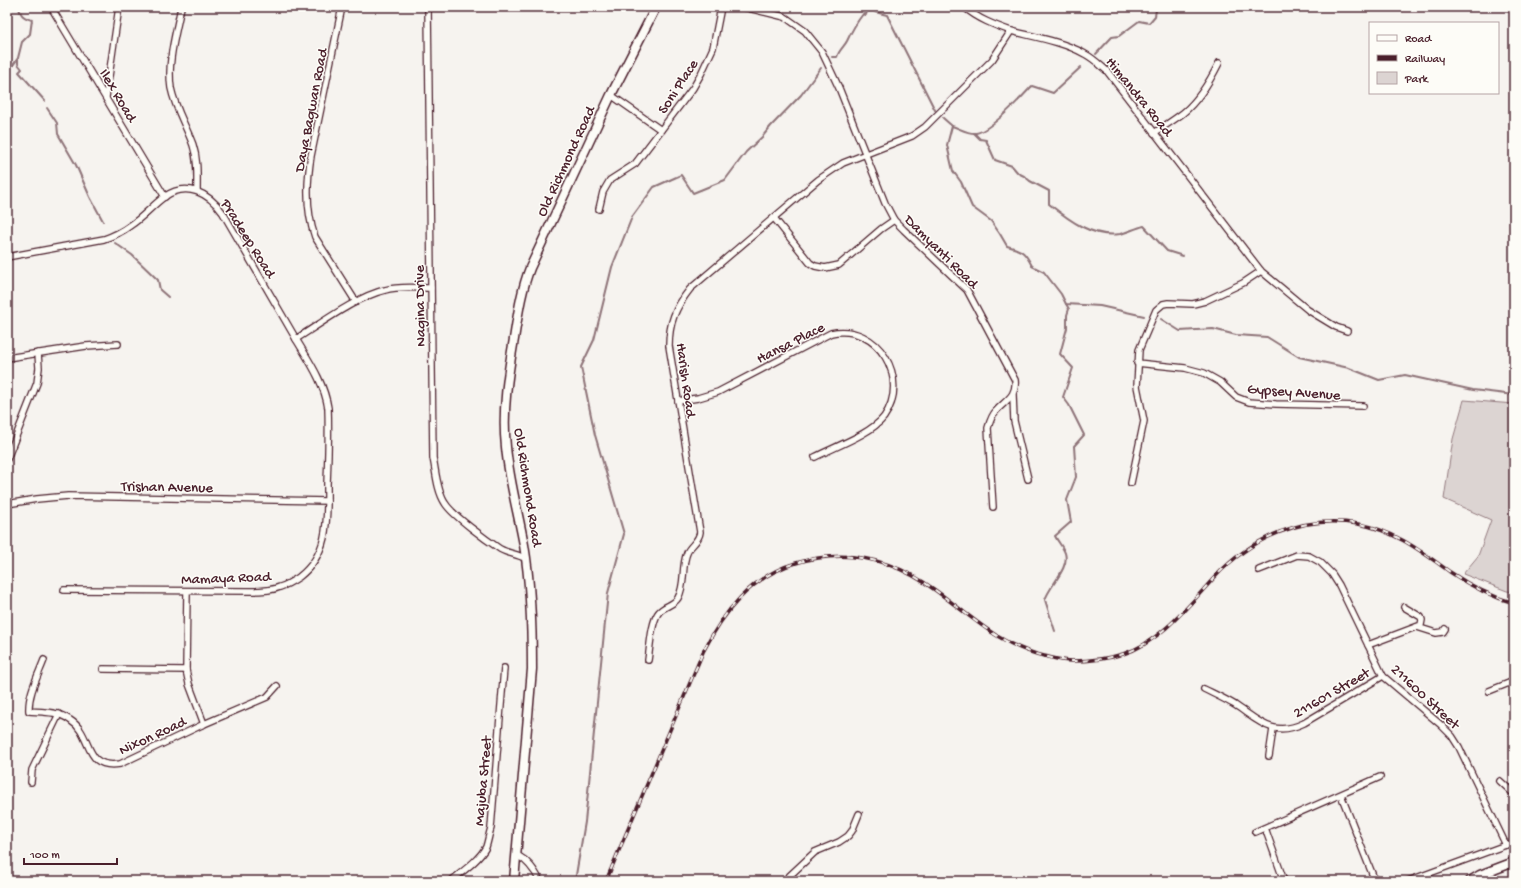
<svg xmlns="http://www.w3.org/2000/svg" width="1521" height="888" font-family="'Gochi Hand',sans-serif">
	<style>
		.green { fill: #dcd4d2; stroke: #937a7e }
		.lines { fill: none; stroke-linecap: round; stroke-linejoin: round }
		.stream { stroke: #8e7378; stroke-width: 2 }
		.street-casing { stroke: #4a1f2b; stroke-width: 8 }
		.secondary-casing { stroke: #4a1f2b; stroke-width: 11 }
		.street { stroke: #fdfcf7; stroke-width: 5.5 }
		.secondary { stroke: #fdfcf7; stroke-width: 8 }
		.rail-casing { stroke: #4a1f2b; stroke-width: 3.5 }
		.rail { stroke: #fdfcf7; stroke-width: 2; stroke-dasharray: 6; stroke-linecap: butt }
		.labels { text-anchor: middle; stroke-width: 3; stroke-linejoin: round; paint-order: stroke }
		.street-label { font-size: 15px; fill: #4a1f2b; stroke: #fdfcf7 }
	</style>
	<rect width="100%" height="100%" fill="#f6f3ef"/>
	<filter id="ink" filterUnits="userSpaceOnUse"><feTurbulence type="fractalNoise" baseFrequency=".025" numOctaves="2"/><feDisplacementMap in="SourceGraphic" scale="8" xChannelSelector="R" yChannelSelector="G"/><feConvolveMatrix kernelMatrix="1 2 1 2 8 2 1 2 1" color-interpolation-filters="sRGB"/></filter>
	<g filter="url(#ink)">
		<polygon class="green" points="1464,400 1514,404 1514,592 1507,591 1463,574 1478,556 1491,520 1444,499 1453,439"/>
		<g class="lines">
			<g class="stream">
				<polyline points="871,7 875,12 887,15 935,110"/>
				<polyline points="1469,7 1472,7"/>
				<polyline points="1507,7 1514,7"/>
				<polyline points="1096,54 1112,37 1119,36 1139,21 1149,23 1155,16 1156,10 1160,7"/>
				<path d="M 832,57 L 837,57 C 839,50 844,47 847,41 C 852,30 856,23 863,14 L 866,15 L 868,7"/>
				<polyline points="18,59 18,64 22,69 19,72 45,101"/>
				<path d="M 7,74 L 18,58 L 22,42 L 30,34 L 32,20 C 24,18 20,15 19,7"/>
				<polyline points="47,108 57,123 58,134 76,165 90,197 103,221"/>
				<path d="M 943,118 L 952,126 L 947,145 L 953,171 L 961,182 L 972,207 L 991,221 L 1000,234 L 1007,246 C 1022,250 1025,252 1032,266 L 1044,272 L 1061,294 L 1066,304 L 1100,306 L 1144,316"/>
				<path d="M 952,126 C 959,128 968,134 976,133 C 990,131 1022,97 1032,86 L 1053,93 L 1081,67"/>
				<path d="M 974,133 L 980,139 L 986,140 L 995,160 L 1012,166 L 1018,173 L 1024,176 L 1030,181 L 1049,191 L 1049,204 C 1069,220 1092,238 1120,234 C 1128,232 1136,228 1144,226 L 1167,251 L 1183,256"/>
				<polyline points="115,243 132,255 158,280 160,290 168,297"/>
				<polyline points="1161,319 1180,331 1213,329 1236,335 1267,337 1299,357 1349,368 1379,380 1405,375 1473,390 1514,395"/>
				<path d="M 1055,631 L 1045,600 C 1049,586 1070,568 1065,553 C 1063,547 1058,542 1055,536 L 1071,522 L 1067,500 L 1076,477 L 1074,446 L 1084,435 L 1069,405 L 1063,397 L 1073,368 L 1060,354 L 1067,328 L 1067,315 L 1069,309 L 1066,304"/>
				<polyline points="575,881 585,822 608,593 624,534 595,435 581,367 594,340 612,267 632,217 654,187 681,175 693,193 725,180 746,152 762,137 771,126 801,95 821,68"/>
			</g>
			<defs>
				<g id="street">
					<polyline points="51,7 165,197"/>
					<path d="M 181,7 C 176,33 167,62 171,88 C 175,108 186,126 193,145 C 198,160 197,176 197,191"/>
					<path d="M 342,7 L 311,156 C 307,181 306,212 315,237 L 356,302"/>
					<path d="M 428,7 L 433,458 C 436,472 437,491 445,503 C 452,515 488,541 500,549 C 509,554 518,554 526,559"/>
					<path d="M 744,7 L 785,17 L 805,31 L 822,52 L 839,88 L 885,203 L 894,220 L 904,230 L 967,290 L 1015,380 C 1017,396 1006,400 996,411 C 992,415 990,421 988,428 L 993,507"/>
					<path d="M 964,7 C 978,19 994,25 1011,31"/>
					<polyline points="611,95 661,130"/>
					<polyline points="106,97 119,7"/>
					<path d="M 1154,133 C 1164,126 1174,120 1183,113 C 1199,100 1210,81 1219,63"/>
					<polyline points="599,209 603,192 610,180 635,164 693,88 701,74 713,48 721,7"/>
					<polyline points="774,218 810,263 815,266 825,268 839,265 881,229 894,220"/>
					<path d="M 7,257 L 104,239 C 113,236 123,231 131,225 C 143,217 153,205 164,197 C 187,181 209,193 223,213 L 296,339 C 320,324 358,296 385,290 C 399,286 416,288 431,288"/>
					<polyline points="7,358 86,346 118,344"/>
					<polyline points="1137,363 1185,368 1204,373 1220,382 1236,397 1249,402 1276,404 1363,406"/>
					<polyline points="1013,395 1014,421 1028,479"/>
					<path d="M 678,401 L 698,398 L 718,392 L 831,333 C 878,323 911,379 884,417 C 871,434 834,447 815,457"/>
					<polyline points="7,459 37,383 39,368 38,353"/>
					<polyline points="1131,483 1144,421 1137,386 1139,350 1156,310 1163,304 1168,303 1193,304 1205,301 1243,283 1261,271"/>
					<polyline points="7,504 37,499 68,496 327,501"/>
					<polyline points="1259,570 1297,555 1309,556 1320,562 1332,574 1339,585 1383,676 1441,725 1452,736 1459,747 1506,845"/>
					<path d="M 64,590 L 250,591 C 260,591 271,591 280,587 C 287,585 293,581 299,577 C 330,553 327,519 327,484 C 328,459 329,433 328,408 C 324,382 309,361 296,339"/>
					<polyline points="187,591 186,670 189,684 204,724"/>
					<polyline points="1417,627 1436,633 1443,632 1445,629"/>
					<polyline points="1368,645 1421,625 1422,620 1421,617 1404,607"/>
					<path d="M 44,660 C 38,676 28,694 29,711 C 43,712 58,711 70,720 C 94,735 82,770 120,764 L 204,724 L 267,697 L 277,686"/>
					<path d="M 648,660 C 650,648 651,621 659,612 C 664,606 674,605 678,598 C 686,584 681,567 687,553 C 690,545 699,542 700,532 L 669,346 C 669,323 675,308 690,289 L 818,180 L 843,163 L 912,136 L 925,127 L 992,60 L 1011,31 C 1035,37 1064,42 1085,54 C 1093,58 1100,65 1107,71 L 1261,271 L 1308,310 L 1336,327 L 1347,331"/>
					<polyline points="103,669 186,670"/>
					<path d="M 1204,689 C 1214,694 1225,699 1235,705 C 1259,721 1273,738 1304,723 L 1383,676"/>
					<polyline points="1489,691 1514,681"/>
					<polyline points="1269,756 1273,729"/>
					<polyline points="1500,781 1514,794"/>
					<polyline points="31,782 32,770 59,714"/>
					<polyline points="1341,795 1375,881"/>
					<polyline points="1265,828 1284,881"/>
					<polyline points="1255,832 1380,777"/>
					<path d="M 517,855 C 528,861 534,869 540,881"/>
					<path d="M 451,881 C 463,871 479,860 486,847 C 488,841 489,834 491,828 L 504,668"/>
					<polyline points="784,881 815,852 839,842 848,836 852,831 859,814"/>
					<polyline points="1408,881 1514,842"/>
				</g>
				<g id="secondary">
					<path d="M 514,881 L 532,669 C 532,627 531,586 524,545 C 518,512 509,480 506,447 C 502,411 508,374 514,339 C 518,314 521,291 530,268 L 611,95 L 656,7"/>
					<polyline points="1470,881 1480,875 1514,862"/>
				</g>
			</defs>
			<use href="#street" class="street-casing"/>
			<use href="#secondary" class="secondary-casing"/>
			<use href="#street" class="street"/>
			<use href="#secondary" class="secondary"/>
			<defs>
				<path id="rail" d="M 606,881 L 703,652 C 723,613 751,576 796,563 C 846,548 893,559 935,590 C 970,615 1000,646 1044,656 C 1053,658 1062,661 1072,661 C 1089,661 1107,659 1123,654 C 1159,643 1189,605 1214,578 C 1251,538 1303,514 1358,524 C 1394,530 1422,552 1450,572 C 1469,585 1492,597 1514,603"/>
			</defs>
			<use href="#rail" class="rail-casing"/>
			<use href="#rail" class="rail"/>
		</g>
	</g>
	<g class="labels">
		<g class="street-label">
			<text transform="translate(677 86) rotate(-57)" y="5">Soni Place</text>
			<text transform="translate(119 95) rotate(59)" y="5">Ilex Road</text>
			<text transform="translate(1140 96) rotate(51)" y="5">Himandra Road</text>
			<text transform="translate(310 110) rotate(-79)" y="5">Daya Bagwan Road</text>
			<text transform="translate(565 161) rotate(-65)" y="5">Old Richmond Road</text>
			<text transform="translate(249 238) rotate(58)" y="5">Pradeep Road</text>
			<text transform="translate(942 251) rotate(45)" y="5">Damyanti Road</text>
			<text transform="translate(419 306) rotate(-91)" y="5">Nagina Drive</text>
			<text transform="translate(790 342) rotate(-27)" y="5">Hansa Place</text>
			<text transform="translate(687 380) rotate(82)" y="5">Harish Road</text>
			<text transform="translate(1294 391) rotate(4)" y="5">Gypsey Avenue</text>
			<text transform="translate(167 486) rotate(1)" y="5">Trishan Avenue</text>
			<text transform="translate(529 487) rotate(81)" y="5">Old Richmond Road</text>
			<text transform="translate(226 577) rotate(-2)" y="5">Mamaya Road</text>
			<text transform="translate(1331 692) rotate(-30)" y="5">211601 Street</text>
			<text transform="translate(1426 696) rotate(43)" y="5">211600 Street</text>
			<text transform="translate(152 735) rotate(-25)" y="5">Nixon Road</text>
			<text transform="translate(482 781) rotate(-85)" y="5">Majuba Street</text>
		</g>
	</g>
	<rect width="1521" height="888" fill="none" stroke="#fdfcf7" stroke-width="24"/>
	<rect x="12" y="12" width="1497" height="864" fill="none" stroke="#4a1f2b" stroke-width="1.5" filter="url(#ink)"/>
	<rect x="1369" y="22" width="130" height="72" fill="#fdfcf7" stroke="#b5a4a5"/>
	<rect x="1377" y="35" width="20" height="6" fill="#fdfcf7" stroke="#b5a4a5"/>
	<text x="1405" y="42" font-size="12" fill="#4a1f2b">Road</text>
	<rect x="1377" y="55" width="20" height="6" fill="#4a1f2b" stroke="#b5a4a5"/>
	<text x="1405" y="62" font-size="12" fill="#4a1f2b">Railway</text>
	<rect x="1377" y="72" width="20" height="12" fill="#dcd4d2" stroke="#b5a4a5"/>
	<text x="1405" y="82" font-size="12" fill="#4a1f2b">Park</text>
	<path d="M24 858v6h93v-6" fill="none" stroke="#4a1f2b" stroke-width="2"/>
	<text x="30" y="858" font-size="12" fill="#4a1f2b" stroke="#fdfcf7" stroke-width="3" paint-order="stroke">100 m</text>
</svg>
